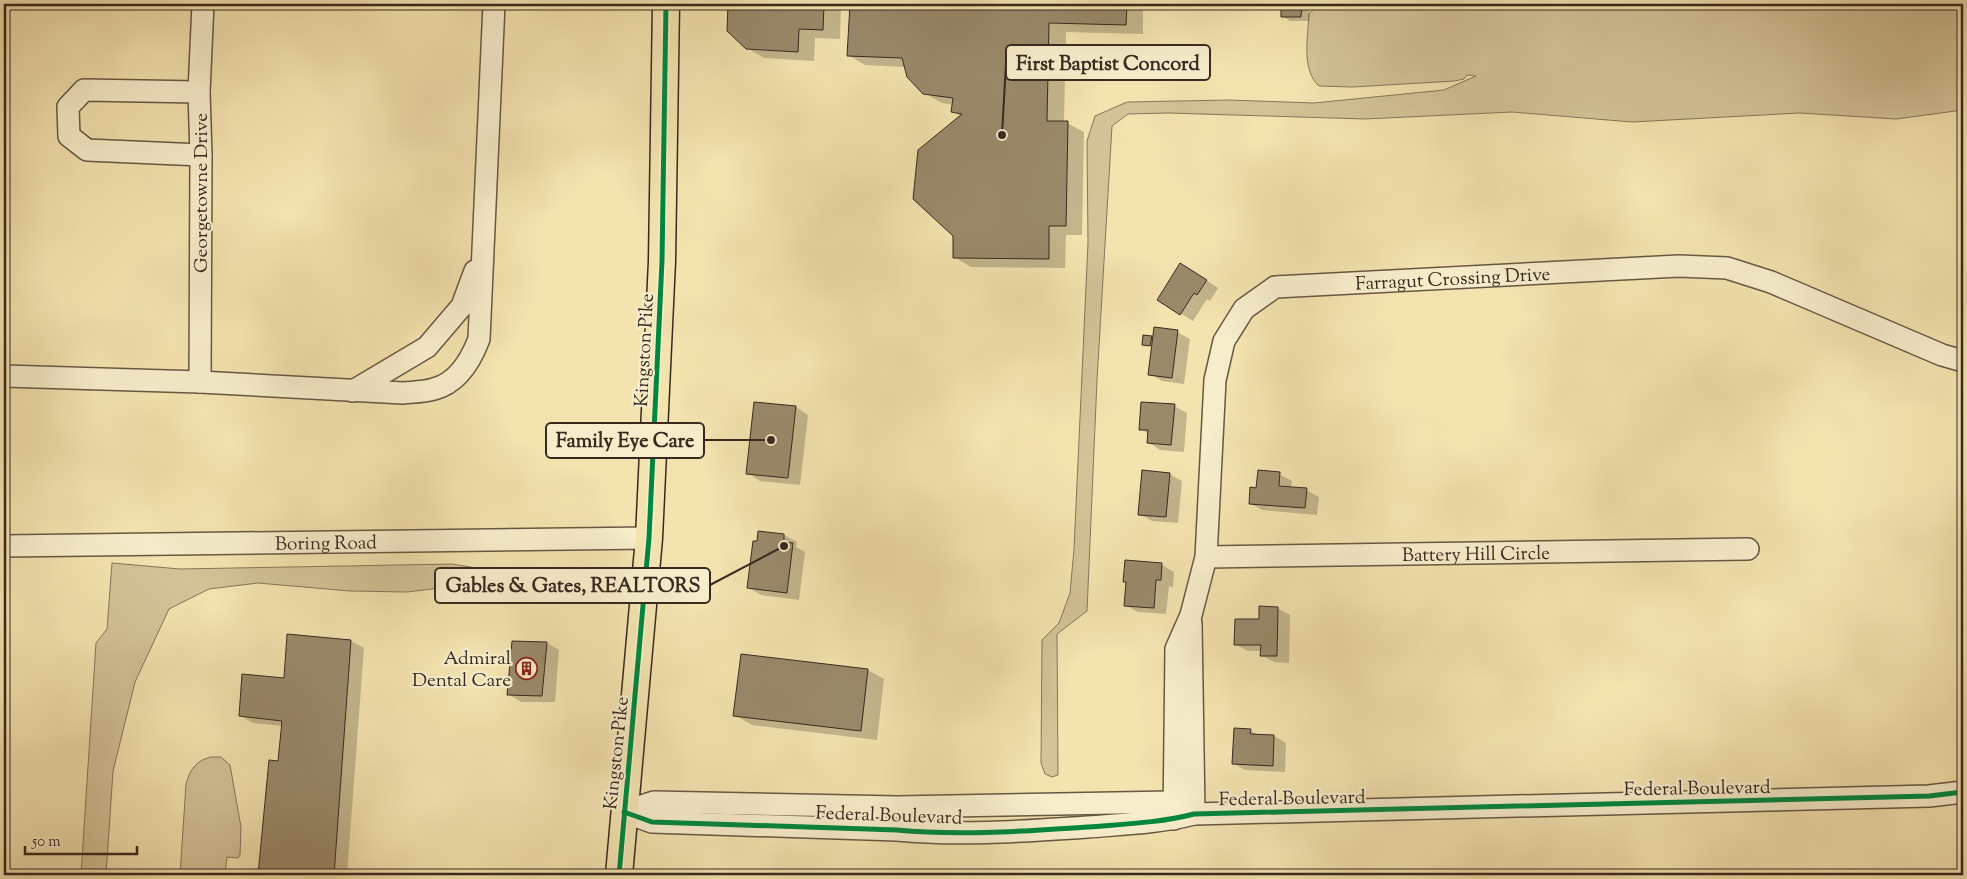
<svg xmlns="http://www.w3.org/2000/svg" width="1967" height="879" font-family="'Sorts Mill Goudy',serif">
	<style>
		.green { fill: #d3c397; stroke: #86765b }
		.shadow { fill: #0003 }
		.building { fill: #998a6a; stroke: #38291f }
		.lines { fill: none; stroke-linecap: round; stroke-linejoin: round }
		.minor-casing { stroke: #675843; stroke-width: 24 }
		.major-casing { stroke: #38291f; stroke-width: 29 }
		.minor { stroke: #f7edcb; stroke-width: 21 }
		.major { stroke: #f3e3af; stroke-width: 26 }
		.cycleway-casing { stroke: #f7edcb; stroke-width: 8 }
		.cycleway { stroke: #00873e; stroke-width: 5 }
		.labels { text-anchor: middle; stroke-width: 4.5; stroke-linejoin: round; paint-order: stroke }
		.street-label { font-size: 19px; fill: #38291f; stroke: #f7edcb }
		.poi-label { font-size: 19px; fill: #38291f; stroke: #f7edcb; text-anchor: end }
		.leader { fill: none; stroke: #38291f; stroke-width: 2 }
		.callout-dot { fill: #38291f; stroke: #f7edcb; stroke-width: 2 }
		.callout { fill: #f7edcb; stroke: #38291f; stroke-width: 2 }
		.callout-label { font-size: 20px; text-anchor: middle; font-weight: bold; fill: #38291f }
	</style>
	<rect width="100%" height="100%" fill="#f3e3af"/>
	<filter id="stains"><feTurbulence type="fractalNoise" baseFrequency=".004" numOctaves="4"/><feColorMatrix values="0 0 0 0 .2 0 0 0 0 .09 0 0 0 0 .02 0 0 0 .5 -.17"/></filter>
	<radialGradient id="worn" r=".72"><stop offset=".6" stop-color="#630" stop-opacity="0"/><stop offset="1" stop-color="#630" stop-opacity=".3"/></radialGradient>
	<g class="green">
		<path d="M 1319,4 L 1963,4 L 1963,110 L 1896,119 L 1800,113 L 1632,122 L 1512,112 L 1365,119 L 1168,113 L 1128,114 L 1112,126 L 1097,380 L 1087,611 L 1057,634 L 1058,775 L 1052,777 L 1045,774 L 1041,763 L 1042,640 L 1059,623 L 1070,593 L 1074,549 L 1088,243 L 1087,141 L 1095,116 L 1127,102 L 1229,100 L 1314,103 L 1444,90 L 1476,76 L 1467,75 L 1464,79 L 1455,81 L 1352,87 L 1319,86 C 1301,70 1308,36 1309,14 Z"/>
		<polygon points="112,563 180,569 452,564 471,567 477,570 474,579 440,588 407,592 350,591 258,583 209,589 169,609 135,682 113,771 106,875 81,875 96,643 107,629"/>
		<path d="M 211,757 L 221,757 L 230,765 L 241,827 L 240,855 L 238,858 L 227,857 L 225,875 L 180,875 L 186,784 C 190,769 197,760 211,757 Z"/>
	</g>
	<g class="shadow">
		<polygon points="729,4 841,4 840,39 815,38 814,61 764,58 747,48 728,30"/>
		<polygon points="851,4 1143,4 1143,34 1066,32 1064,122 1067,123 1084,132 1082,235 1066,235 1065,268 971,267 954,257 961,116 952,111 953,105 942,103 924,93 905,67 865,65 848,55"/>
		<polygon points="1282,4 1306,4 1310,6 1309,21 1290,21 1282,16"/>
		<polygon points="1193,272 1218,288 1210,301 1207,299 1193,321 1159,300"/>
		<polygon points="1177,332 1190,339 1184,384 1162,381 1150,374 1153,347 1143,344 1151,337 1154,339"/>
		<polygon points="1174,406 1187,413 1184,452 1160,450 1148,442 1149,434 1140,429"/>
		<polygon points="796,407 808,415 800,485 760,481 748,473"/>
		<polygon points="1169,474 1182,481 1178,523 1152,521 1140,514"/>
		<polygon points="1279,474 1292,481 1291,488 1306,490 1319,497 1317,515 1262,510 1250,503 1257,489"/>
		<polygon points="759,532 784,535 797,542 796,547 805,552 799,600 761,595 749,588"/>
		<polygon points="1162,565 1174,572 1173,587 1169,586 1166,614 1138,612 1125,605 1127,583 1125,581"/>
		<polygon points="1277,608 1290,615 1289,663 1274,662 1261,655 1262,651 1248,651 1235,644 1260,620"/>
		<polygon points="288,636 351,641 364,648 347,875 259,875 270,761 279,762 282,726 253,723 241,716 285,679"/>
		<polygon points="547,643 559,650 555,702 521,702 508,694"/>
		<polygon points="868,670 884,679 877,740 752,725 735,715"/>
		<polygon points="1250,730 1259,735 1274,736 1286,743 1285,772 1245,770 1233,763"/>
	</g>
	<g class="building">
		<polygon points="728,4 824,4 823,30 799,29 798,52 746,49 727,31"/>
		<polygon points="850,4 1127,4 1126,25 1049,23 1047,121 1068,121 1066,226 1049,226 1049,259 953,258 953,236 913,199 918,150 962,114 951,112 953,98 923,94 907,77 902,58 847,56"/>
		<polygon points="1281,4 1302,4 1301,17 1281,17"/>
		<polygon points="1180,263 1207,280 1197,295 1194,293 1180,315 1157,300"/>
		<polygon points="1154,327 1178,330 1172,378 1148,375"/>
		<polygon points="1143,335 1152,336 1150,346 1142,345"/>
		<polygon points="754,402 796,406 788,478 746,474"/>
		<polygon points="1141,402 1175,404 1171,445 1147,443 1148,430 1139,430"/>
		<polygon points="1142,470 1170,473 1166,517 1138,515"/>
		<polygon points="1258,470 1280,472 1279,486 1307,488 1305,508 1249,504 1250,487 1256,488"/>
		<polygon points="758,531 784,534 784,542 793,543 787,593 747,588 753,541 757,541"/>
		<polygon points="1125,560 1162,563 1161,580 1156,580 1154,608 1124,606 1126,582 1123,582"/>
		<polygon points="1259,606 1278,607 1277,656 1260,656 1261,645 1234,645 1235,619 1259,619"/>
		<polygon points="287,634 351,640 334,875 258,875 269,760 278,761 282,721 239,716 242,674 284,678"/>
		<polygon points="512,641 547,642 542,696 507,695"/>
		<polygon points="741,654 868,669 861,731 733,716"/>
		<polygon points="1234,728 1251,729 1250,734 1274,735 1273,766 1232,764"/>
	</g>
	<g class="lines">
		<defs>
			<g id="minor">
				<polyline points="199,92 84,90 68,107 69,136 87,150 201,155"/>
				<path d="M 4,376 L 200,382 L 403,393 C 413,392 424,392 434,389 C 458,383 471,360 479,339 L 494,4"/>
				<polyline points="200,382 201,155 199,92 203,4"/>
				<polyline points="353,391 427,347 462,306 475,271"/>
				<path id="s1" d="M 4,546 L 649,538"/>
				<path id="s2" d="M 1206,557 L 1748,549"/>
				<polyline points="1191,623 1194,814"/>
				<path d="M 624,812 L 652,822 L 897,830 C 958,836 1026,831 1088,827 C 1124,824 1159,823 1194,814 L 1929,796 L 1963,792"/>
				<polyline points="624,812 654,802 897,807 1171,802 1185,810"/>
				<path id="s3" d="M 1174,819 L 1176,649 L 1191,615 L 1206,557 L 1215,380 L 1224,341 L 1244,309 L 1275,287 L 1679,266 L 1727,268 L 1771,282 L 1942,355 L 1963,361"/>
			</g>
			<polyline id="major" points="619,875 649,538 662,261 666,4"/>
		</defs>
		<use href="#minor" class="minor-casing"/>
		<use href="#major" class="major-casing"/>
		<use href="#minor" class="minor"/>
		<use href="#major" class="major"/>
		<defs>
			<g id="cycleway">
				<path d="M 624,812 L 652,822 L 897,830 C 958,836 1026,831 1088,827 C 1124,824 1159,823 1194,814 L 1929,796 L 1963,792"/>
				<polyline points="619,875 649,538 662,261 666,4"/>
			</g>
		</defs>
		<use href="#cycleway" class="cycleway-casing"/>
		<use href="#cycleway" class="cycleway"/>
	</g>
	<defs>
		<symbol id="building-ring" viewBox="-11 -11 22 22"><circle r="9.5" fill="#f7edcb" stroke="#8f2418" stroke-width="1.5"/><path d="M-4-6H4V6H1V3H-1V6H-4ZM-2.5-4.3h1.7v1.8h-1.7ZM.8-4.3h1.7v1.8H.8ZM-2.5-1h1.7V.8h-1.7ZM.8-1h1.7V.8H.8Z" fill="#8f2418"/></symbol>
	</defs>
	<g fill-rule="evenodd">
		<use href="#building-ring" x="514" y="656" width="25" height="25"/>
	</g>
	<g class="labels">
		<g class="street-label">
			<text transform="translate(200 193) rotate(-90)" y="7">Georgetowne Drive</text>
			<text dy="7" stroke="none"><textPath href="#s3" startOffset="738">Farragut Crossing Drive</textPath></text>
			<text transform="translate(643 350) rotate(-87)" y="7">Kingston Pike</text>
			<text dy="7" stroke="none"><textPath href="#s1" startOffset="322">Boring Road</textPath></text>
			<text dy="7" stroke="none"><textPath href="#s2" startOffset="270">Battery Hill Circle</textPath></text>
			<text transform="translate(615 753) rotate(-84)" y="7">Kingston Pike</text>
			<text transform="translate(1697 787) rotate(-1)" y="7">Federal Boulevard</text>
			<text transform="translate(1292 797) rotate(-1)" y="7">Federal Boulevard</text>
			<text transform="translate(889 814) rotate(2)" y="7">Federal Boulevard</text>
		</g>
		<g class="poi-label">
			<text x="511" y="664">Admiral<tspan x="511" dy="22">Dental Care</tspan></text>
		</g>
	</g>
	<path class="leader" d="M1002 135L1006 63M771 440L704 440M784 546L710 585"/>
	<g class="callout-dot">
		<circle cx="1002" cy="135" r="5"/>
		<circle cx="771" cy="440" r="5"/>
		<circle cx="784" cy="546" r="5"/>
	</g>
	<g class="callout">
		<rect x="1006" y="45" width="204" height="35" rx="5"/>
		<rect x="546" y="423" width="158" height="35" rx="5"/>
		<rect x="435" y="568" width="275" height="35" rx="5"/>
	</g>
	<g class="callout-label">
		<text x="1108" y="70">First Baptist Concord</text>
		<text x="625" y="447">Family Eye Care</text>
		<text x="573" y="592">Gables &amp; Gates, REALTORS</text>
	</g>
	<rect width="1967" height="879" fill="none" stroke="#f3e3af" stroke-width="20"/>
	<rect x="5" y="5" width="1957" height="869" fill="none" stroke="#38291f" stroke-width="2.5"/>
	<rect x="10" y="10" width="1947" height="859" fill="none" stroke="#38291f"/>
	<path d="M25 846v8h112v-8" fill="none" stroke="#38291f" stroke-width="2.5"/>
	<text x="32" y="846" font-size="15" fill="#38291f" stroke="#f7edcb" stroke-width="4" paint-order="stroke">50 m</text>
	<rect width="100%" height="100%" filter="url(#stains)"/>
	<rect width="100%" height="100%" fill="url(#worn)"/>
</svg>
